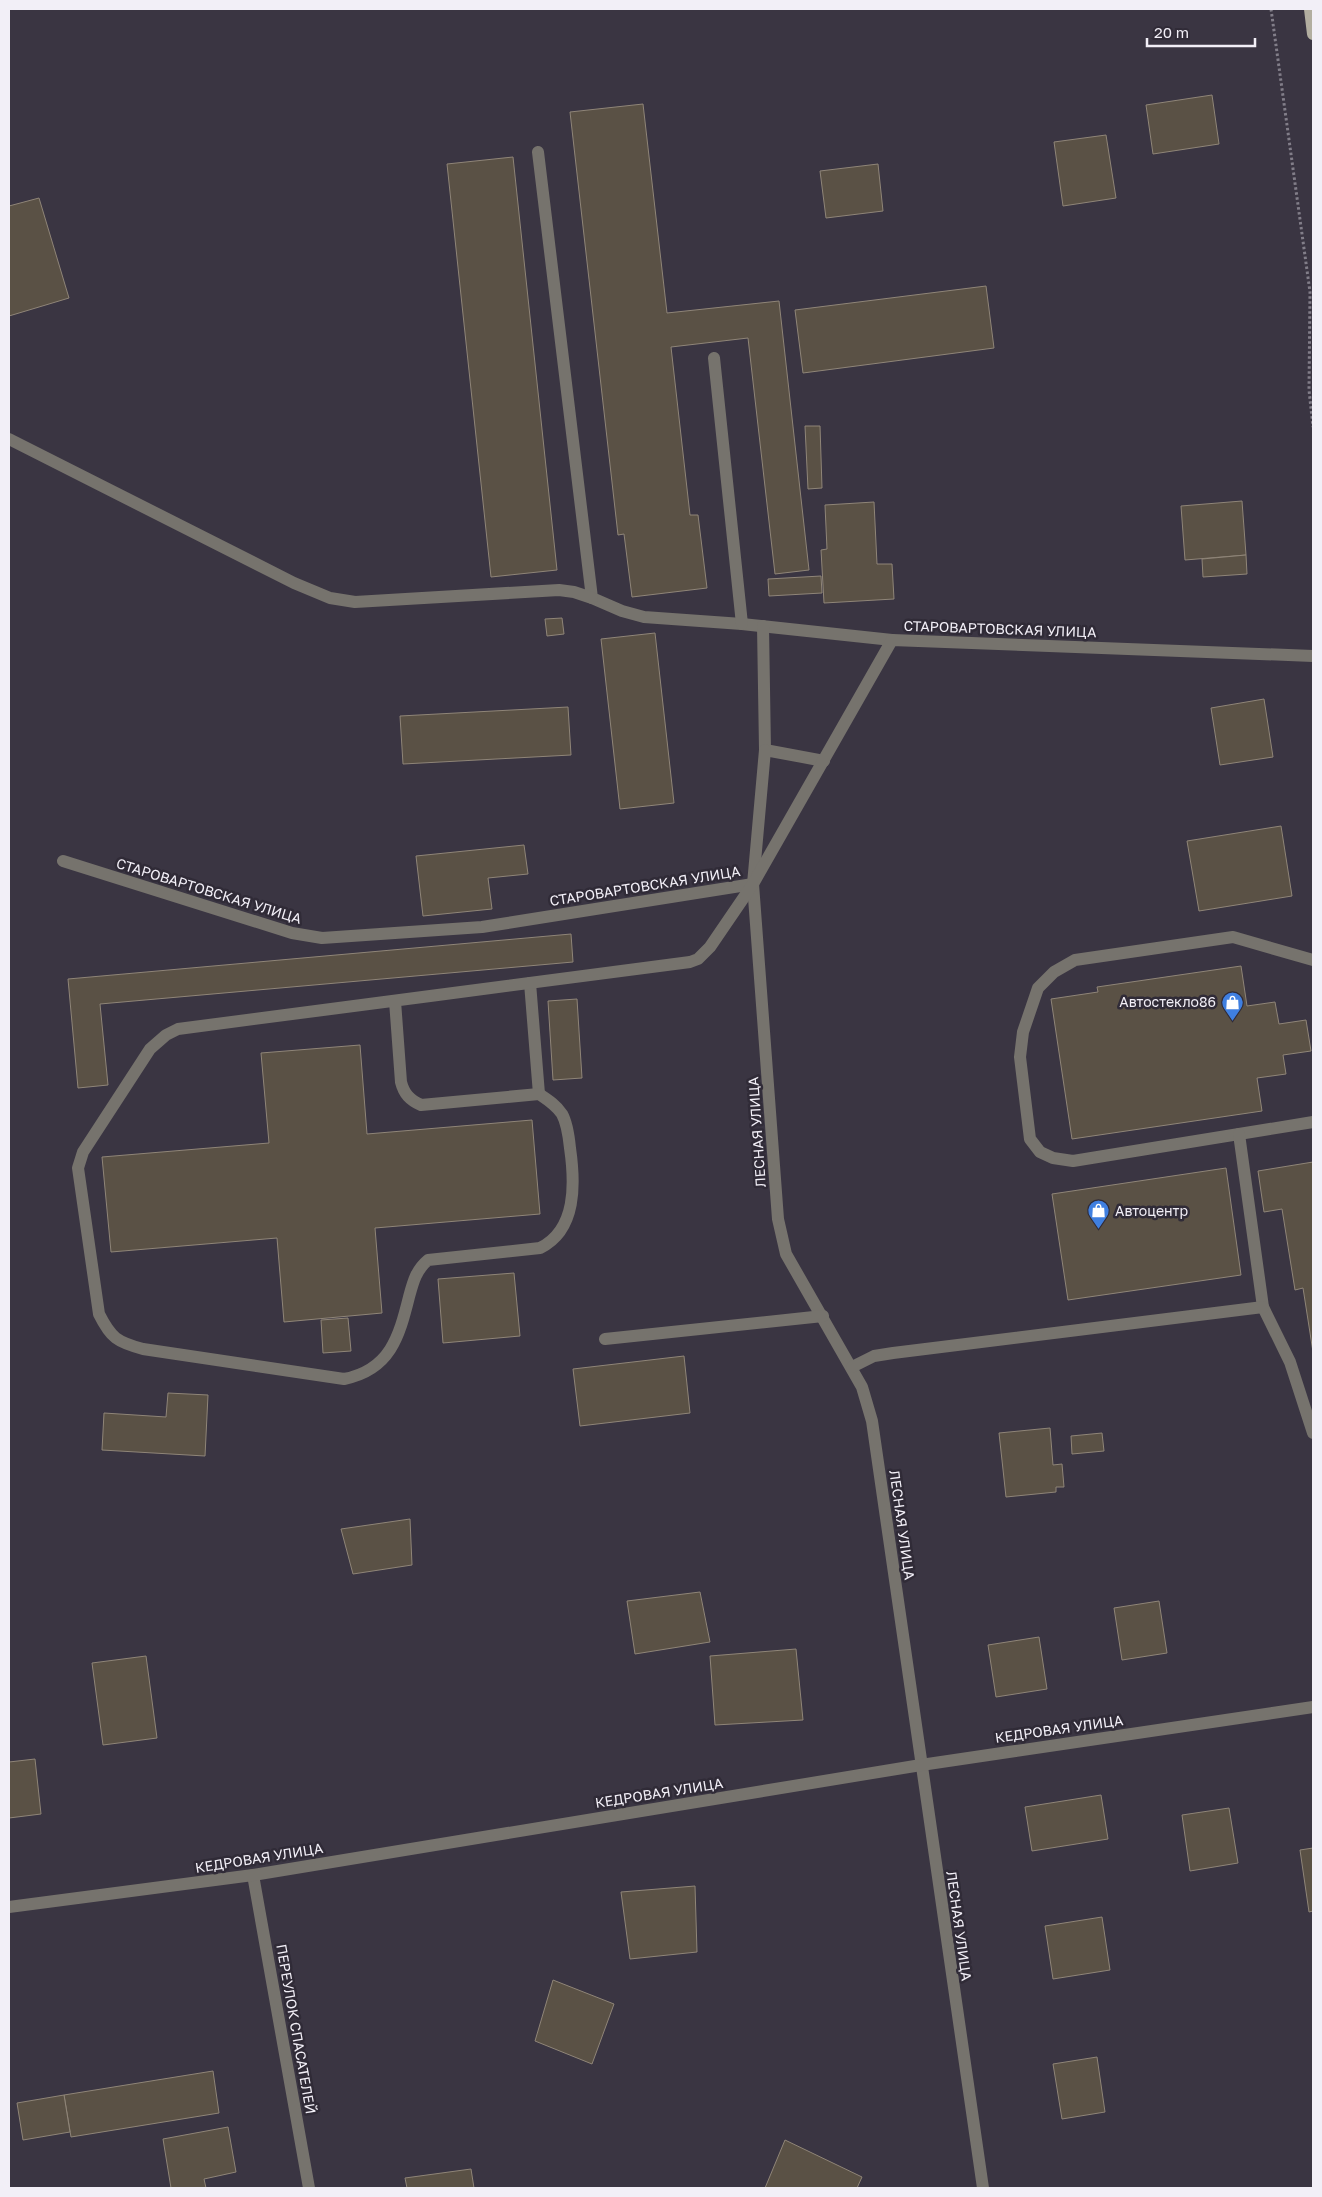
<svg xmlns="http://www.w3.org/2000/svg" width="1322" height="2197" font-family="'Golos Text',sans-serif">
	<style>
		.building { fill: #5a5145; stroke: #8f8578 }
		.lines { fill: none; stroke-linecap: round; stroke-linejoin: round }
		.path { stroke: #827e89; stroke-width: 3; stroke-dasharray: 2.5 2.5; stroke-linecap: butt }
		.minor { stroke: #76736d; stroke-width: 12 }
		.major { stroke: #b2aea0; stroke-width: 12 }
		.labels { text-anchor: middle; stroke-width: 5; stroke-linejoin: round; paint-order: stroke }
		.street-label { font-size: 14px; fill: #f2eff7; stroke: #302b37 }
		.poi-label { font-size: 14px; fill: #f2eff7; stroke: #302b37; text-anchor: end }
	</style>
	<rect width="100%" height="100%" fill="#3a3542"/>
	<g class="building">
		<polygon points="1212,95 1219,144 1153,154 1146,105"/>
		<polygon points="643,104 667,313 779,301 809,570 775,574 748,338 671,347 690,515 698,515 707,588 632,597 624,534 618,535 570,112"/>
		<polygon points="1106,135 1116,198 1063,206 1054,142"/>
		<polygon points="513,157 557,570 491,577 447,164"/>
		<polygon points="878,164 883,211 826,218 820,171"/>
		<polygon points="39,198 69,298 9,316 9,206"/>
		<polygon points="986,286 994,348 803,373 795,310"/>
		<polygon points="805,426 820,426 822,488 808,489"/>
		<polygon points="1242,501 1246,555 1185,560 1181,506"/>
		<polygon points="874,502 877,564 892,564 894,599 824,603 821,550 827,549 825,505"/>
		<polygon points="1246,555 1247,574 1203,577 1202,559"/>
		<polygon points="821,576 822,593 769,596 768,579"/>
		<polygon points="562,618 564,634 547,636 545,619"/>
		<polygon points="655,633 674,803 620,809 601,639"/>
		<polygon points="1264,699 1273,757 1220,765 1211,708"/>
		<polygon points="568,707 571,755 403,764 400,716"/>
		<polygon points="1281,826 1292,896 1199,911 1187,841"/>
		<polygon points="524,845 528,874 488,878 492,909 423,916 416,856"/>
		<polygon points="571,934 573,962 100,1004 108,1085 78,1088 68,979"/>
		<polygon points="1241,966 1247,1006 1275,1002 1279,1024 1306,1020 1311,1051 1283,1055 1286,1074 1257,1078 1262,1111 1072,1139 1051,999 1098,992 1097,987"/>
		<polygon points="577,999 582,1078 553,1080 548,1001"/>
		<polygon points="360,1045 367,1134 532,1120 540,1214 375,1228 382,1313 284,1322 277,1238 111,1252 102,1157 269,1143 261,1053"/>
		<polygon points="1313,1162 1313,1352 1303,1288 1295,1290 1282,1209 1264,1212 1258,1171"/>
		<polygon points="1226,1168 1241,1275 1068,1300 1052,1194"/>
		<polygon points="514,1273 520,1336 443,1343 438,1279"/>
		<polygon points="348,1318 351,1351 323,1353 321,1320"/>
		<polygon points="684,1356 690,1413 580,1426 573,1369"/>
		<polygon points="168,1393 208,1395 205,1456 102,1450 104,1413 166,1417"/>
		<polygon points="1050,1428 1053,1465 1062,1464 1064,1487 1056,1487 1056,1492 1006,1497 999,1433"/>
		<polygon points="1102,1433 1104,1451 1072,1454 1071,1436"/>
		<polygon points="410,1519 412,1565 353,1574 341,1529"/>
		<polygon points="700,1592 710,1642 635,1654 627,1601"/>
		<polygon points="1159,1601 1167,1653 1122,1660 1114,1608"/>
		<polygon points="1039,1637 1047,1689 996,1697 988,1645"/>
		<polygon points="796,1649 803,1720 715,1725 710,1656"/>
		<polygon points="146,1656 157,1738 103,1745 92,1663"/>
		<polygon points="35,1759 41,1814 9,1818 9,1762"/>
		<polygon points="1101,1795 1108,1839 1032,1851 1025,1807"/>
		<polygon points="1229,1808 1238,1863 1190,1871 1182,1815"/>
		<polygon points="1313,1848 1313,1911 1309,1912 1300,1850"/>
		<polygon points="695,1886 697,1952 630,1959 621,1892"/>
		<polygon points="1102,1917 1110,1970 1053,1979 1045,1926"/>
		<polygon points="553,1980 614,2004 592,2064 535,2041"/>
		<polygon points="1097,2057 1105,2112 1062,2119 1053,2064"/>
		<polygon points="213,2071 219,2113 71,2137 64,2095"/>
		<polygon points="64,2095 70,2132 23,2140 17,2103"/>
		<polygon points="228,2127 236,2172 204,2179 206,2188 171,2188 163,2139"/>
		<polygon points="785,2140 862,2177 857,2188 765,2188"/>
		<polygon points="471,2169 474,2188 407,2188 405,2178"/>
	</g>
	<g class="lines">
		<polyline class="path" points="1271,9 1310,292 1309,390 1313,427"/>
		<g class="minor">
			<polyline points="538,152 592,598 622,611 644,617 742,624 892,640"/>
			<polyline points="714,358 742,624"/>
			<polyline points="9,439 294,583 330,598 355,602 559,590 574,592 592,598"/>
			<polyline points="763,626 765,750 824,761"/>
			<polyline points="765,750 753,884 778,1219 786,1254 862,1387 872,1421 983,2188"/>
			<polyline points="63,861 292,933 322,938 482,927 753,884"/>
			<polyline points="1313,960 1233,937 1075,960 1054,972 1038,988 1023,1032 1020,1057 1030,1139 1040,1152 1053,1158 1073,1161 1313,1122"/>
			<polyline points="530,983 539,1094"/>
			<path d="M 395,1001 L 401,1082 C 404,1094 410,1100 421,1105 L 539,1094 C 548,1100 556,1105 562,1114 C 567,1123 569,1138 570,1148 C 575,1183 577,1230 540,1248 L 428,1260 C 416,1270 413,1282 409,1297 C 399,1337 390,1370 344,1379 L 143,1349 C 117,1342 111,1338 99,1314 L 78,1168 L 83,1152 L 150,1049 L 166,1035 L 178,1029 C 349,1007 519,984 690,962 L 698,959 L 710,947 L 753,884 L 892,640 L 1313,656"/>
			<polyline points="1239,1134 1263,1307 1290,1362 1313,1433"/>
			<polyline points="605,1339 823,1316"/>
			<polyline points="852,1367 874,1356 893,1353 1263,1307"/>
			<polyline points="253,1875 309,2188"/>
			<polyline points="9,1907 253,1875 921,1765 1313,1707"/>
		</g>
		<polyline class="major" points="1310,9 1313,34"/>
	</g>
	<defs>
		<symbol id="shop-pin" viewBox="-11 -11 22 30"><path d="M0 17L-7.5 6A9.5 9.5 0 1 1 7.5 6Z" fill="#3f7fe0" stroke="#302b37"/><path d="M-5-2.5h2.3a2.7 3.5 0 0 1 5.4 0H5L5.5 6h-11ZM-1.5-2.5h3a1.5 2.3 0 0 0-3 0Z" fill="#fff"/></symbol>
	</defs>
	<g fill-rule="evenodd">
		<use href="#shop-pin" x="1220" y="990" width="25" height="34"/>
		<use href="#shop-pin" x="1086" y="1198" width="25" height="34"/>
	</g>
	<g class="labels">
		<g class="street-label">
			<text transform="translate(1000 629) rotate(2)" y="5">СТАРОВАРТОВСКАЯ УЛИЦА</text>
			<text transform="translate(645 886) rotate(-9)" y="5">СТАРОВАРТОВСКАЯ УЛИЦА</text>
			<text transform="translate(209 891) rotate(17)" y="5">СТАРОВАРТОВСКАЯ УЛИЦА</text>
			<text transform="translate(757 1132) rotate(-94)" y="5">ЛЕСНАЯ УЛИЦА</text>
			<text transform="translate(902 1525) rotate(82)" y="5">ЛЕСНАЯ УЛИЦА</text>
			<text transform="translate(1059 1729) rotate(-8)" y="5">КЕДРОВАЯ УЛИЦА</text>
			<text transform="translate(659 1793) rotate(-9)" y="5">КЕДРОВАЯ УЛИЦА</text>
			<text transform="translate(259 1858) rotate(-9)" y="5">КЕДРОВАЯ УЛИЦА</text>
			<text transform="translate(959 1926) rotate(82)" y="5">ЛЕСНАЯ УЛИЦА</text>
			<text transform="translate(296 2029) rotate(80)" y="5">ПЕРЕУЛОК СПАСАТЕЛЕЙ</text>
		</g>
		<g class="poi-label">
			<text x="1216" y="1007">Автостекло86</text>
			<text x="1115" y="1216" text-anchor="start">Автоцентр</text>
		</g>
	</g>
	<rect width="1322" height="2197" fill="none" stroke="#f2eff7" stroke-width="20"/>
	<path d="M1147 38v8h108v-8" fill="none" stroke="#f2eff7" stroke-width="2.5"/>
	<text x="1154" y="38" font-size="15" fill="#f2eff7" stroke="#302b37" stroke-width="4" paint-order="stroke">20 m</text>
</svg>
